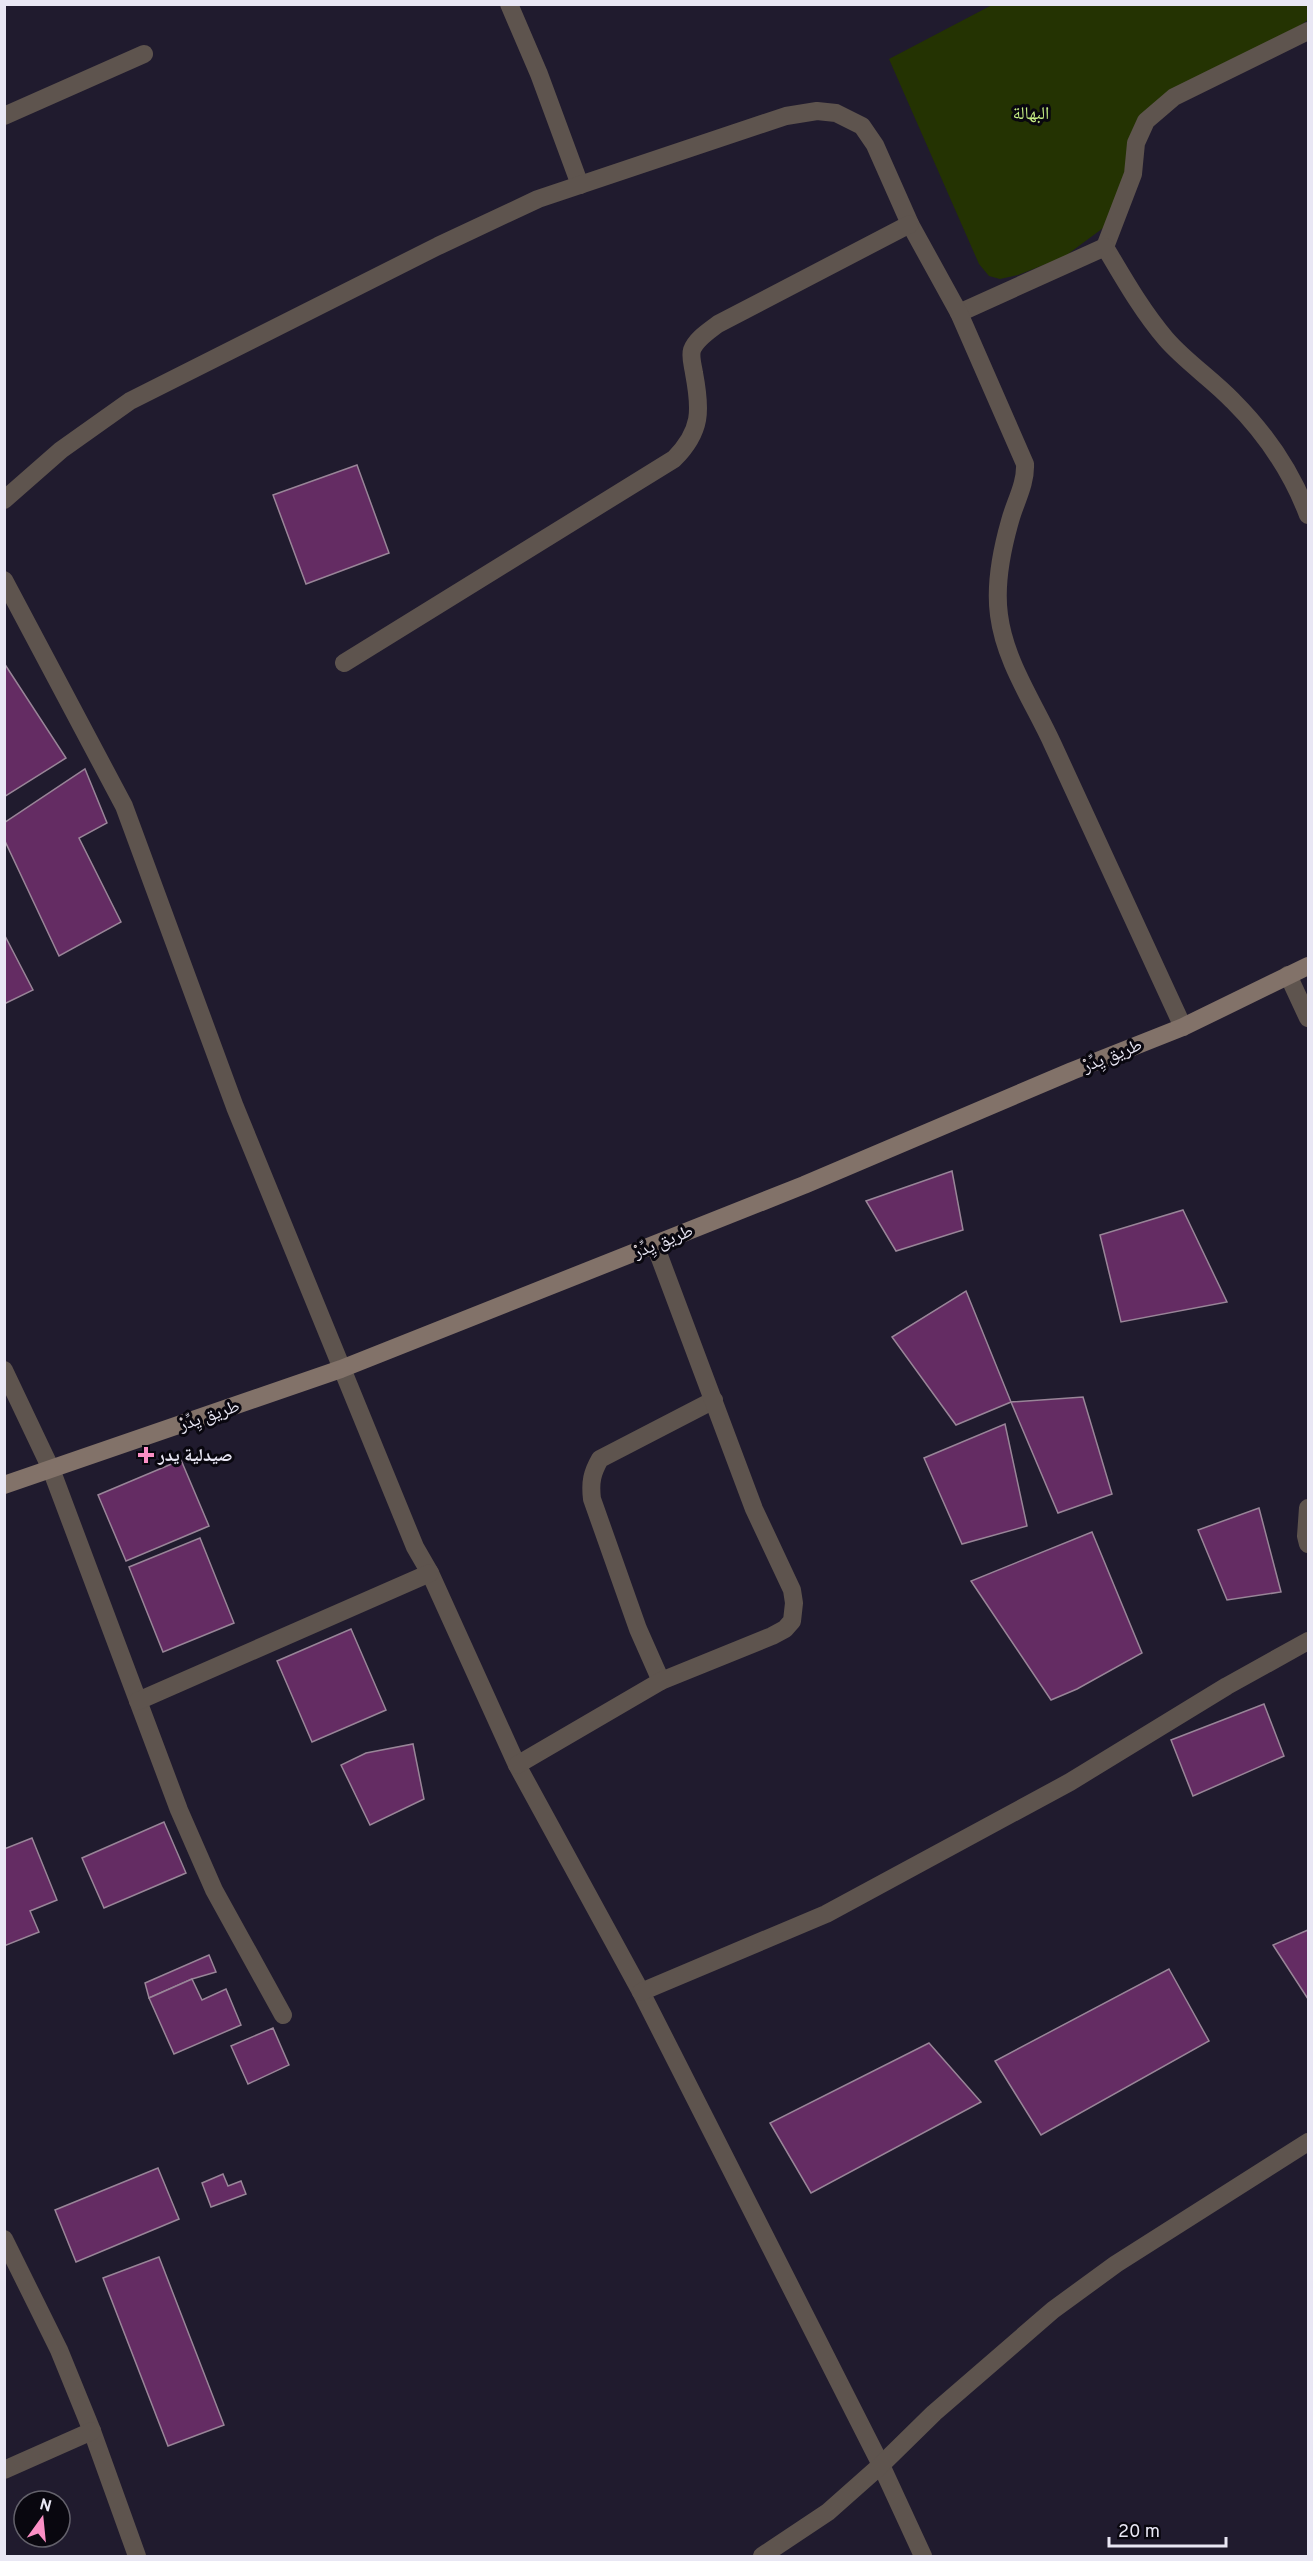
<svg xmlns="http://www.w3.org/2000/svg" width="1313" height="2561" font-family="Overpass,'Noto Naskh Arabic',sans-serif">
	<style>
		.green { fill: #243302 }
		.building { fill: #642c63; stroke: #998598; stroke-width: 1.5 }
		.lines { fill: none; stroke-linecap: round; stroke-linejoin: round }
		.street { stroke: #5e544e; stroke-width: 18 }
		.secondary { stroke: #827269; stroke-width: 18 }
		.poi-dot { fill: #fb8fc5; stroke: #09070f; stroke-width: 2 }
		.labels { text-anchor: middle; stroke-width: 6; stroke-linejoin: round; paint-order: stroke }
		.park-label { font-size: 18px; fill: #c9f186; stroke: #09070f }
		.street-label { font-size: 18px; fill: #e9e7f4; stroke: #09070f }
		.poi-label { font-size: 18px; font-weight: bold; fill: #e9e7f4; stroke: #09070f; text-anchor: start }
	</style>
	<rect width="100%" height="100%" fill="#201b2e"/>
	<polygon class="green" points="992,5 1308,5 1308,20 1286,35 1152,110 1118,217 1064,257 1018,275 1000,279 989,276 979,264 889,59"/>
	<g class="building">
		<polygon points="357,465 389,553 306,584 273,495"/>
		<polygon points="4,663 66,758 4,797"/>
		<polygon points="85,769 107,823 79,838 121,922 59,956 4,839 4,823"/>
		<polygon points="4,934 33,990 4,1004"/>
		<polygon points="952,1171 963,1230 896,1251 866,1201"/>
		<polygon points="1183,1210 1227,1302 1121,1322 1100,1235"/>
		<polygon points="966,1291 1011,1402 956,1425 892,1337"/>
		<polygon points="1083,1397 1112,1494 1058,1513 1011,1402"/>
		<polygon points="1005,1424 1027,1526 962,1544 924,1458"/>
		<polygon points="181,1460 209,1526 126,1561 98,1495"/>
		<polygon points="1259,1508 1281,1592 1227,1600 1198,1530"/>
		<polygon points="1092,1532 1142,1653 1077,1689 1051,1700 971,1581"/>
		<polygon points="200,1538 234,1623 163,1652 129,1567"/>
		<polygon points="351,1629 386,1710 312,1742 277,1661"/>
		<polygon points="1264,1704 1284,1756 1193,1796 1171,1740"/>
		<polygon points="413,1744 424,1799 370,1825 341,1765 366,1753"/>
		<polygon points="164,1822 186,1873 104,1908 82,1858"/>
		<polygon points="32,1838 57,1900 30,1911 39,1932 4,1946 4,1849"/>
		<polygon points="1308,1930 1308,1999 1273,1945"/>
		<polygon points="209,1955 216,1972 192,1979 149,1998 145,1983"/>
		<polygon points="1169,1969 1209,2041 1041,2135 995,2061"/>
		<polygon points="192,1979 202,2000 226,1989 241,2025 174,2054 149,1998"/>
		<polygon points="273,2028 289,2065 248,2084 231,2046"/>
		<polygon points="929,2043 981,2102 811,2193 770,2123"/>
		<polygon points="158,2168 179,2219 76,2262 55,2210"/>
		<polygon points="223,2174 228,2186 241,2181 246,2194 211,2207 202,2183"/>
		<polygon points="159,2257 224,2425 168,2446 103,2278"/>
	</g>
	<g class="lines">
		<g class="street">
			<polyline points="509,4 539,74 580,185"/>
			<polyline points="4,116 144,54"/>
			<polyline points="1105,247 1133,174 1136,143 1146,121 1174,97 1308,31"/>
			<path d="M 959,313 L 1105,247 C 1124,279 1142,311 1166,339 C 1186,362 1212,379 1233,401 C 1265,433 1292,473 1308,515"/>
			<path d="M 4,500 L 61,450 L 130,401 L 438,246 L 538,199 L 786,116 L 817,111 L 836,113 L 862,126 L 875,145 L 910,224 L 959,313 L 1025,464 C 1026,484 1015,502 1010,521 C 1002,549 995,586 999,615 C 1005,662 1034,703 1053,745 C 1096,839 1140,933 1183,1027"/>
			<polyline points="4,580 124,806 235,1107 415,1547 430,1573 517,1765 641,1992 881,2465 923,2556"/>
			<path d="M 344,663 L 674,459 C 702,431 701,410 694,373 C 693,366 690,357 692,350 C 696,339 709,331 718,324 L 910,224"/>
			<polyline points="1288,975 1308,1018"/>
			<polyline points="4,1370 51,1469 179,1810 214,1890 283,2015"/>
			<polyline points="1308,1508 1306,1536 1308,1544"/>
			<path d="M 661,1681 L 638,1629 L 592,1499 C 590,1482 592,1473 600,1459 L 714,1400"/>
			<polyline points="138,1701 430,1573"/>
			<polyline points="517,1765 661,1681 772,1636 785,1629 792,1621 794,1603 792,1590 754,1509 655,1245"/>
			<polyline points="641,1992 826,1914 1070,1782 1227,1686 1308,1641"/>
			<polyline points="4,2239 59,2350 92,2431 137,2556"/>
			<polyline points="4,2470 92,2431"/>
			<polyline points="762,2556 828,2512 881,2465 934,2413 1053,2310 1116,2264 1308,2142"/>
		</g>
		<polyline class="secondary" points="4,1485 341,1369 804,1185 1072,1071 1183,1027 1308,966"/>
	</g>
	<path class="poi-dot" d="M143 1446h6v6h6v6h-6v6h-6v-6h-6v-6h6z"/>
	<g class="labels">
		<g class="park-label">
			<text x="1031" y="119">البهالة</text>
		</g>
		<g class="street-label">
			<text transform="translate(1112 1055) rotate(-22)" y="6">طريق يِدِّرْ</text>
			<text transform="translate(663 1241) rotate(-22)" y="6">طريق يِدِّرْ</text>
			<text transform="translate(209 1415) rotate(-19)" y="6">طريق يِدِّرْ</text>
		</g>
		<g class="poi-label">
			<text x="158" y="1461">صيدلية يدر</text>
		</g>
	</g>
	<rect width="1313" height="2561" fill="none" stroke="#e9e7f4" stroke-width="12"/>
	<g transform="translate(42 2519) rotate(15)"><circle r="28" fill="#09070f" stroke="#63616b" stroke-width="1.5"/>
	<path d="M0-4.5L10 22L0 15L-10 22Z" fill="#fb8fc5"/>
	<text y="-9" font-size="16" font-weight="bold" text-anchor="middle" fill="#e9e7f4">N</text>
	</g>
	<path d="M1109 2537v9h117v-9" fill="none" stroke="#e9e7f4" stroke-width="3"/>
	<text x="1118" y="2537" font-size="18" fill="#e9e7f4" stroke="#09070f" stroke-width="4.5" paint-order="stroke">20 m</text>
</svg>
